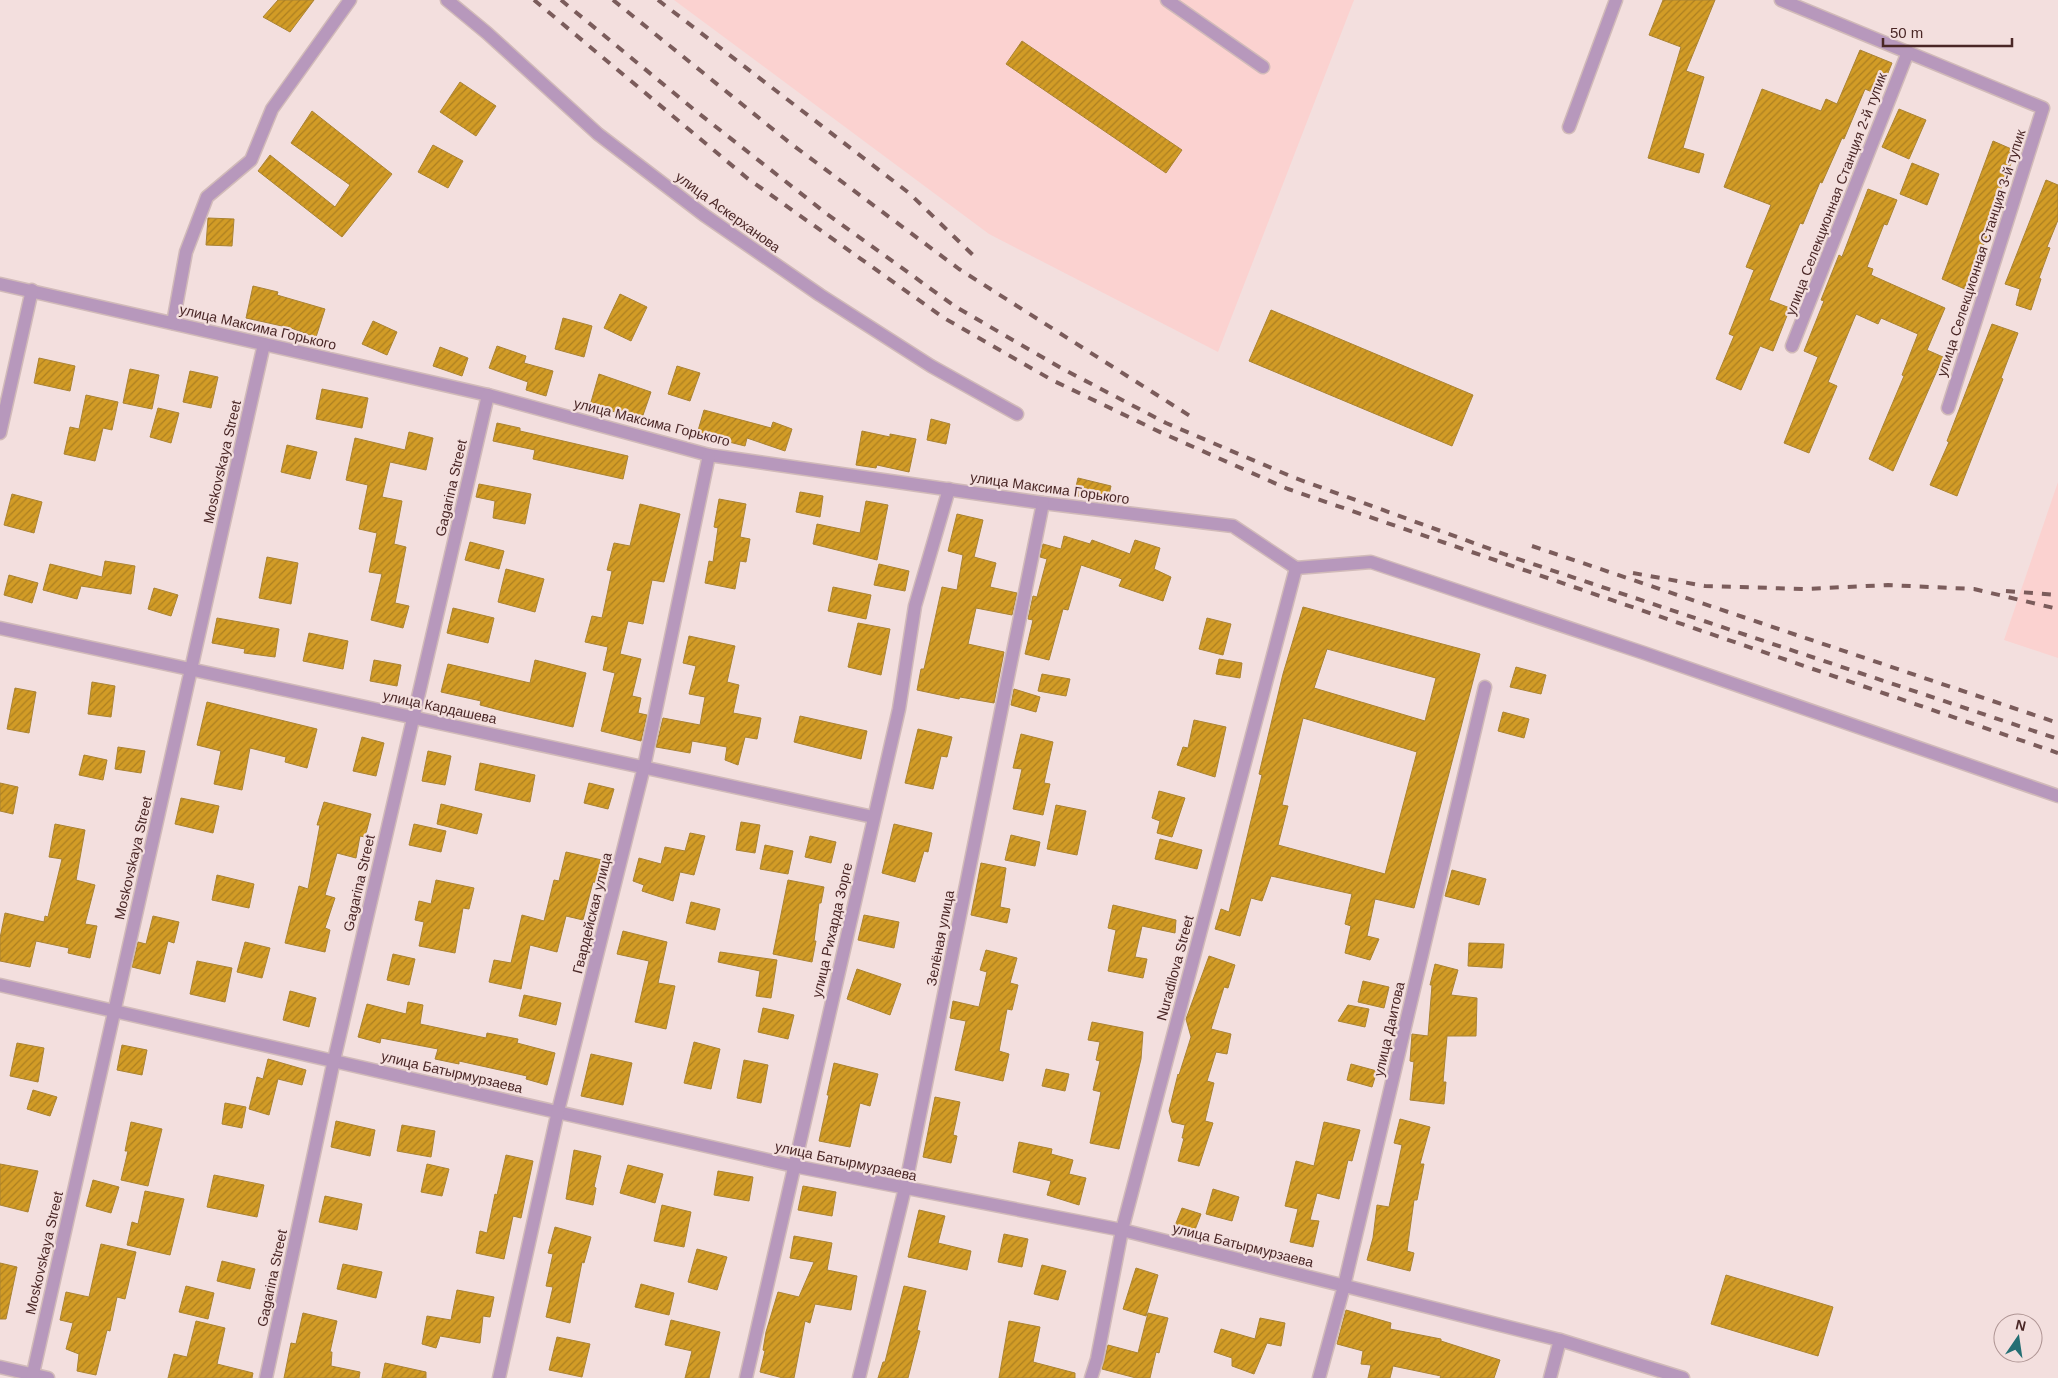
<svg xmlns="http://www.w3.org/2000/svg" width="2058" height="1378" font-family="Helvetica,sans-serif">
	<style>
		.built { fill: #fbd2d0 }
		.building { fill: url(#building-hatch); stroke: #aa8334; fill-rule: evenodd }
		.lines { fill: none; stroke-linecap: round; stroke-linejoin: round }
		.minor-casing { stroke: #d1bab9; stroke-width: 15 }
		.minor { stroke: #b798bc; stroke-width: 12 }
		.rail { stroke: #7b5c5b; stroke-width: 4; stroke-dasharray: 9 9; stroke-linecap: butt }
		.labels { text-anchor: middle; stroke-width: 4.5; stroke-linejoin: round; paint-order: stroke }
		.street-label { font-size: 14px; fill: #4a2726; stroke: #f3dfde }
	</style>
	<defs>
		<pattern id="building-hatch" width="6" height="6" patternUnits="userSpaceOnUse" patternTransform="scale(1.25)"><rect width="6" height="6" fill="#d29c26"/><path d="M-1 1l2-2M0 6l6-6M5 7l2-2" fill="none" stroke="#ac7f21"/></pattern>
	</defs>
	<rect width="100%" height="100%" fill="#f3dfde"/>
	<g class="built">
		<polygon points="674,0 1354,0 1218,352 989,234"/>
		<polygon points="2058,482 2058,658 2004,640"/>
	</g>
	<g class="building">
		<polygon points="278,0 314,0 290,32 263,17"/>
		<polygon points="1663,0 1715,0 1686,71 1704,77 1683,148 1704,154 1699,173 1648,158 1681,47 1649,35"/>
		<polygon points="1022,41 1182,150 1166,173 1006,64"/>
		<polygon points="1860,50 1892,63 1879,95 1865,89 1844,139 1842,138 1822,183 1820,182 1803,224 1800,223 1769,300 1790,308 1773,351 1760,346 1741,390 1716,379 1734,336 1729,334 1754,270 1746,267 1771,205 1724,187 1762,89 1821,111 1826,99 1837,104"/>
		<polygon points="460,82 496,106 476,136 440,112"/>
		<polygon points="1899,109 1926,120 1909,159 1882,147"/>
		<polygon points="312,111 392,174 342,237 258,171 270,155 335,207 350,185 291,143"/>
		<polygon points="1993,141 2016,151 1988,221 1992,222 1967,290 1942,279"/>
		<polygon points="433,145 463,161 448,188 418,172"/>
		<polygon points="1912,163 1939,174 1927,205 1900,194"/>
		<polygon points="2046,180 2058,185 2058,220 2047,247 2050,248 2039,278 2041,279 2031,310 2016,305 2020,289 2005,284"/>
		<polygon points="1868,189 1897,200 1887,225 1884,224 1867,267 1873,269 1871,275 1945,308 1927,350 1943,357 1893,471 1869,459 1904,376 1902,375 1918,334 1881,318 1878,324 1856,314 1828,382 1837,386 1809,453 1784,443 1818,357 1804,351 1824,301 1821,300 1839,255 1842,257"/>
		<polygon points="208,218 234,219 232,246 206,245"/>
		<polygon points="253,286 278,292 277,295 325,309 316,337 291,328 246,318"/>
		<polygon points="620,294 647,307 631,341 604,328"/>
		<polygon points="1271,310 1473,395 1452,446 1249,361"/>
		<polygon points="563,318 592,326 584,357 555,349"/>
		<polygon points="373,321 397,332 387,355 362,344"/>
		<polygon points="1992,324 2018,333 2001,378 2003,379 1957,496 1930,485 1949,442 1947,441"/>
		<polygon points="497,346 526,356 524,363 553,371 546,396 526,390 528,382 489,368"/>
		<polygon points="440,347 468,358 462,376 433,366"/>
		<polygon points="39,358 75,366 70,391 34,383"/>
		<polygon points="677,366 700,373 690,401 668,394"/>
		<polygon points="130,369 159,375 152,409 123,403"/>
		<polygon points="190,371 218,377 211,408 183,402"/>
		<polygon points="599,374 651,392 641,421 612,411 611,415 589,409"/>
		<polygon points="322,389 368,398 362,428 316,419"/>
		<polygon points="86,395 118,402 112,430 103,428 95,461 64,454 70,427 79,429"/>
		<polygon points="158,408 179,413 171,443 150,437"/>
		<polygon points="704,410 771,428 773,422 792,429 785,451 747,438 745,446 697,434"/>
		<polygon points="931,419 950,424 946,444 927,440"/>
		<polygon points="497,423 520,428 520,431 628,456 623,479 533,459 535,450 493,441"/>
		<polygon points="862,431 890,437 890,434 916,439 909,472 877,465 876,468 856,465"/>
		<polygon points="409,432 433,438 426,470 390,462 382,497 402,501 394,544 406,547 395,603 409,606 403,628 371,620 382,574 369,572 377,533 359,529 368,485 346,480 355,438 405,450"/>
		<polygon points="287,445 317,452 310,479 281,472"/>
		<polygon points="1078,478 1111,486 1107,503 1074,495"/>
		<polygon points="479,484 531,494 525,524 493,518 495,501 476,497"/>
		<polygon points="800,492 823,496 820,517 796,512"/>
		<polygon points="12,494 42,502 34,533 4,525"/>
		<polygon points="719,499 746,504 740,537 750,539 746,562 740,561 735,589 705,583 709,561 713,562 718,528 714,527"/>
		<polygon points="866,501 888,505 877,560 813,544 817,524 860,533"/>
		<polygon points="640,504 680,514 664,582 652,580 643,624 628,621 620,654 641,659 632,696 641,698 638,713 647,715 641,741 601,731 615,673 603,670 608,647 585,642 592,616 602,618 612,571 607,570 614,543 630,546"/>
		<polygon points="957,514 983,520 974,557 996,563 990,587 1017,593 1012,615 976,608 968,644 1004,652 994,703 960,697 959,699 917,690 921,669 924,669 942,587 957,590 963,555 948,551"/>
		<polygon points="1064,536 1090,544 1092,540 1130,554 1135,540 1160,548 1154,569 1171,577 1163,601 1119,586 1122,579 1081,565 1068,610 1063,609 1049,660 1025,654 1033,620 1028,619 1033,596 1037,597 1047,559 1040,557 1043,544 1061,549"/>
		<polygon points="470,542 504,551 499,569 465,560"/>
		<polygon points="267,557 298,563 291,604 259,598"/>
		<polygon points="105,561 135,566 131,594 81,586 77,599 43,590 50,564 102,577"/>
		<polygon points="879,564 909,571 905,591 874,585"/>
		<polygon points="506,569 544,579 535,612 498,602"/>
		<polygon points="9,575 38,583 32,603 4,595"/>
		<polygon points="833,587 871,595 866,619 828,611"/>
		<polygon points="154,588 178,595 171,616 148,609"/>
		<path d="M 1303,607 L 1480,654 L 1414,908 L 1375,899 L 1367,936 L 1379,939 L 1370,960 L 1345,953 L 1351,926 L 1345,924 L 1352,894 L 1271,876 L 1262,901 L 1251,898 L 1240,936 L 1215,929 L 1221,909 L 1229,912 L 1262,775 L 1259,774 L 1283,674 ZM 1327,649 L 1436,678 L 1425,721 L 1314,688 ZM 1303,718 L 1417,752 L 1385,874 L 1278,845 L 1288,806 L 1282,805 Z"/>
		<polygon points="453,608 494,618 488,643 447,633"/>
		<polygon points="217,618 279,629 275,657 244,653 245,649 212,643"/>
		<polygon points="1207,618 1231,624 1223,655 1199,649"/>
		<polygon points="858,623 890,629 881,675 848,667"/>
		<polygon points="309,633 348,641 343,669 303,661"/>
		<polygon points="689,636 735,646 727,682 739,685 733,713 761,718 757,739 745,737 738,765 725,760 727,747 692,741 690,753 656,747 663,718 700,725 705,697 689,694 696,666 683,663"/>
		<polygon points="1219,659 1242,663 1240,678 1216,674"/>
		<polygon points="374,660 401,665 397,686 370,681"/>
		<polygon points="535,660 586,673 573,727 503,711 480,705 481,701 441,692 448,664 530,683"/>
		<polygon points="1516,667 1546,675 1541,694 1510,687"/>
		<polygon points="1042,674 1070,679 1066,696 1038,691"/>
		<polygon points="92,682 115,686 111,717 88,714"/>
		<polygon points="15,688 36,692 29,733 7,729"/>
		<polygon points="1014,689 1040,697 1036,712 1011,705"/>
		<polygon points="207,702 317,729 307,768 285,762 286,757 250,748 242,790 214,784 221,751 197,745"/>
		<polygon points="1503,712 1529,719 1524,738 1498,731"/>
		<polygon points="800,716 867,731 861,759 794,742"/>
		<polygon points="1194,720 1226,727 1215,777 1177,765 1183,747 1188,748"/>
		<polygon points="918,729 952,737 947,757 941,756 933,789 905,783"/>
		<polygon points="1021,734 1053,742 1044,783 1050,784 1043,815 1013,809 1022,769 1013,768"/>
		<polygon points="362,737 384,743 376,776 353,771"/>
		<polygon points="118,747 145,751 141,773 115,769"/>
		<polygon points="428,751 451,756 445,785 422,781"/>
		<polygon points="84,755 107,760 103,780 79,775"/>
		<polygon points="480,763 535,775 530,802 475,790"/>
		<polygon points="0,783 18,787 13,814 0,811"/>
		<polygon points="589,783 614,789 608,809 584,803"/>
		<polygon points="1159,791 1185,798 1172,837 1157,833 1160,821 1152,818"/>
		<polygon points="181,798 219,806 213,833 175,824"/>
		<polygon points="324,802 371,814 365,837 360,836 356,858 337,853 325,895 335,898 325,928 330,930 325,952 285,943 299,886 308,889 320,825 317,825"/>
		<polygon points="441,804 482,814 477,834 437,824"/>
		<polygon points="1056,805 1086,811 1077,855 1047,849"/>
		<polygon points="741,822 760,825 755,853 736,850"/>
		<polygon points="55,824 85,830 76,880 95,885 85,924 97,926 90,958 68,953 69,948 36,941 30,967 0,961 0,938 5,913 44,922 45,916 48,917 62,859 49,857"/>
		<polygon points="414,824 446,831 441,852 409,845"/>
		<polygon points="894,824 932,833 928,852 924,851 915,882 882,873"/>
		<polygon points="690,833 705,836 694,875 680,872 673,901 642,891 644,885 633,881 639,858 661,864 665,847 685,851"/>
		<polygon points="1011,835 1040,842 1035,866 1005,860"/>
		<polygon points="810,836 836,842 831,863 805,857"/>
		<polygon points="1160,839 1202,850 1197,869 1155,859"/>
		<polygon points="765,845 793,851 788,874 760,869"/>
		<polygon points="566,852 602,860 597,883 593,882 583,920 566,916 557,952 530,945 521,989 489,982 494,960 511,963 522,915 544,921 554,880 559,881"/>
		<polygon points="981,863 1006,868 1000,907 1010,909 1007,923 971,915"/>
		<polygon points="1452,870 1486,879 1479,905 1445,896"/>
		<polygon points="217,875 254,884 249,908 212,900"/>
		<polygon points="436,880 474,888 469,909 463,908 455,953 419,946 424,922 415,920 419,901 431,904"/>
		<polygon points="788,880 824,887 821,903 819,903 814,941 816,941 812,962 773,954"/>
		<polygon points="691,902 720,909 715,930 686,923"/>
		<polygon points="1113,905 1176,920 1175,933 1142,926 1135,957 1147,959 1143,978 1108,971 1116,930 1108,928"/>
		<polygon points="864,915 899,922 894,948 858,940"/>
		<polygon points="153,916 179,922 174,943 168,941 160,974 132,967 138,942 146,944"/>
		<polygon points="623,931 667,942 658,983 675,986 666,1029 635,1022 649,961 617,954"/>
		<polygon points="245,942 270,948 262,978 237,972"/>
		<polygon points="1469,943 1504,944 1502,968 1468,966"/>
		<polygon points="986,950 1017,958 1010,983 1018,985 1012,1010 1007,1009 999,1051 1009,1054 1003,1081 955,1070 966,1021 950,1018 953,1001 979,1007 987,972 980,970"/>
		<polygon points="720,952 777,960 771,998 756,996 760,971 718,962"/>
		<polygon points="393,954 415,959 409,985 387,980"/>
		<polygon points="1209,956 1235,965 1228,988 1224,987 1211,1029 1231,1034 1227,1054 1216,1052 1207,1081 1214,1083 1205,1121 1213,1123 1199,1166 1178,1161 1184,1138 1182,1138 1185,1125 1172,1122 1169,1111 1178,1074 1179,1075 1191,1037 1186,1019"/>
		<polygon points="197,961 232,968 225,1002 190,994"/>
		<polygon points="1435,964 1458,970 1451,995 1477,998 1476,1036 1447,1036 1443,1082 1446,1082 1444,1104 1410,1100 1414,1062 1410,1061 1412,1034 1428,1036 1432,985 1430,985"/>
		<polygon points="857,969 901,984 890,1015 847,999"/>
		<polygon points="1363,981 1389,987 1384,1008 1358,1002"/>
		<polygon points="290,991 316,998 309,1027 283,1020"/>
		<polygon points="524,995 561,1003 556,1025 519,1016"/>
		<polygon points="408,1002 423,1005 420,1024 486,1038 487,1033 518,1039 517,1043 555,1053 547,1085 526,1079 527,1076 459,1061 459,1064 435,1059 438,1049 381,1038 380,1043 358,1037 367,1004 406,1014"/>
		<polygon points="1348,1005 1369,1009 1365,1027 1338,1021"/>
		<polygon points="763,1008 794,1015 788,1039 758,1032"/>
		<polygon points="1092,1022 1143,1032 1141,1059 1119,1149 1090,1143 1101,1092 1093,1090 1100,1061 1096,1060 1100,1042 1088,1040"/>
		<polygon points="694,1042 720,1049 711,1089 684,1083"/>
		<polygon points="17,1043 44,1048 38,1082 10,1076"/>
		<polygon points="122,1045 147,1050 142,1075 117,1070"/>
		<polygon points="591,1054 632,1063 623,1105 581,1096"/>
		<polygon points="268,1059 306,1070 302,1085 278,1079 269,1115 249,1109 257,1077 263,1079"/>
		<polygon points="744,1060 768,1065 761,1103 737,1098"/>
		<polygon points="834,1063 878,1074 870,1106 860,1103 850,1147 819,1141 829,1095 827,1095"/>
		<polygon points="1351,1064 1377,1071 1372,1087 1347,1080"/>
		<polygon points="1046,1069 1069,1074 1065,1091 1042,1086"/>
		<polygon points="33,1090 57,1097 50,1116 27,1109"/>
		<polygon points="935,1097 960,1102 953,1135 957,1136 951,1163 923,1157"/>
		<polygon points="225,1103 246,1107 242,1128 222,1124"/>
		<polygon points="1400,1119 1430,1127 1420,1164 1424,1164 1417,1200 1414,1200 1407,1251 1414,1253 1410,1271 1367,1260 1373,1238 1377,1205 1389,1207 1402,1145 1394,1143"/>
		<polygon points="336,1121 375,1130 370,1156 331,1147"/>
		<polygon points="131,1122 162,1129 148,1186 121,1180 128,1151 125,1151"/>
		<polygon points="1324,1122 1360,1130 1352,1161 1348,1160 1339,1199 1317,1193 1310,1220 1319,1221 1313,1247 1290,1242 1298,1209 1285,1206 1296,1161 1314,1166"/>
		<polygon points="402,1125 435,1131 431,1157 397,1151"/>
		<polygon points="1019,1142 1052,1149 1051,1154 1073,1160 1069,1174 1086,1178 1079,1205 1047,1195 1051,1181 1013,1172"/>
		<polygon points="574,1150 601,1156 594,1187 596,1188 593,1205 566,1199"/>
		<polygon points="506,1155 533,1161 521,1218 513,1216 504,1259 476,1253 480,1231 487,1233 495,1194 497,1195"/>
		<polygon points="0,1164 38,1171 28,1212 0,1205"/>
		<polygon points="427,1164 449,1169 442,1196 421,1192"/>
		<polygon points="628,1165 663,1174 655,1203 620,1193"/>
		<polygon points="718,1171 753,1177 749,1201 714,1195"/>
		<polygon points="214,1175 264,1185 257,1217 207,1207"/>
		<polygon points="93,1180 119,1187 111,1213 86,1206"/>
		<polygon points="803,1186 836,1192 832,1216 798,1210"/>
		<polygon points="1213,1189 1239,1197 1232,1221 1206,1214"/>
		<polygon points="145,1191 184,1199 170,1255 127,1245 132,1222 138,1224"/>
		<polygon points="325,1196 362,1204 357,1230 319,1222"/>
		<polygon points="662,1205 691,1212 684,1247 654,1241"/>
		<polygon points="1182,1208 1201,1214 1193,1235 1174,1228"/>
		<polygon points="919,1210 945,1216 938,1243 971,1251 967,1270 908,1257"/>
		<polygon points="555,1227 591,1237 584,1263 582,1262 570,1323 546,1317 553,1287 546,1286 553,1254 548,1253"/>
		<polygon points="1004,1234 1028,1239 1022,1267 998,1262"/>
		<polygon points="794,1236 832,1243 827,1270 857,1276 851,1310 815,1304 810,1323 805,1321 794,1378 783,1378 760,1372 765,1351 763,1350 766,1332 778,1292 799,1297 814,1262 790,1258"/>
		<polygon points="101,1244 136,1252 125,1299 117,1297 110,1331 107,1330 96,1375 77,1371 79,1354 66,1349 73,1323 60,1320 66,1292 89,1297"/>
		<polygon points="697,1249 727,1257 717,1290 688,1282"/>
		<polygon points="222,1261 255,1269 250,1289 217,1281"/>
		<polygon points="0,1263 17,1267 6,1319 0,1319"/>
		<polygon points="343,1264 382,1272 376,1298 337,1289"/>
		<polygon points="1042,1265 1066,1271 1058,1300 1034,1294"/>
		<polygon points="1136,1268 1158,1275 1146,1316 1123,1309"/>
		<polygon points="1726,1275 1833,1307 1818,1356 1711,1324"/>
		<polygon points="641,1284 674,1293 669,1315 635,1307"/>
		<polygon points="186,1286 214,1293 208,1319 179,1312"/>
		<polygon points="904,1286 926,1291 917,1330 920,1331 908,1378 878,1378 883,1362 885,1362"/>
		<polygon points="457,1290 494,1297 490,1317 483,1316 480,1343 440,1336 436,1348 422,1344 427,1316 451,1320"/>
		<polygon points="1346,1310 1391,1323 1390,1329 1441,1339 1441,1341 1500,1360 1494,1378 1440,1378 1441,1376 1393,1366 1390,1378 1368,1378 1371,1365 1361,1364 1363,1351 1337,1344"/>
		<polygon points="303,1313 337,1321 330,1352 332,1352 331,1366 360,1372 359,1378 284,1378 291,1343 296,1344"/>
		<polygon points="1148,1313 1168,1318 1159,1353 1156,1352 1150,1378 1136,1378 1102,1369 1108,1345 1138,1353"/>
		<polygon points="1260,1318 1285,1323 1281,1346 1267,1343 1254,1374 1232,1366 1232,1358 1214,1352 1221,1329 1255,1339"/>
		<polygon points="671,1320 720,1332 709,1378 685,1378 692,1351 665,1345"/>
		<polygon points="196,1321 225,1328 217,1364 253,1373 252,1378 168,1378 174,1354 187,1357"/>
		<polygon points="1009,1321 1040,1327 1033,1362 1075,1373 1075,1378 999,1378"/>
		<polygon points="557,1337 590,1344 582,1377 549,1370"/>
		<polygon points="385,1363 426,1372 426,1378 382,1378"/>
	</g>
	<g class="lines">
		<defs>
			<g id="minor">
				<polyline points="447,0 487,33 598,134 704,215 820,295 931,366 1017,414"/>
				<polyline points="1167,0 1263,67"/>
				<polyline points="1781,0 2043,108 1948,408"/>
				<polyline points="1569,127 1616,0"/>
				<polyline points="0,284 488,395 709,455 1043,503 1233,526 1296,568"/>
				<polyline points="173,323 186,252 207,197 251,160 272,109 350,0"/>
				<polyline points="1792,346 1908,52"/>
				<polyline points="0,433 32,290"/>
				<polyline points="1296,568 1371,562 1644,653 2058,796"/>
				<polyline points="0,628 873,817"/>
				<polyline points="0,985 794,1166 1122,1230 1560,1340 1683,1378"/>
				<polyline points="0,1367 48,1378"/>
				<polyline points="32,1378 264,344"/>
				<polyline points="266,1378 334,1060 488,395"/>
				<polyline points="499,1378 558,1111 644,767 709,455"/>
				<polyline points="746,1378 899,709 915,606 949,489"/>
				<polyline points="859,1378 905,1188 1043,503"/>
				<polyline points="1091,1378 1097,1359 1122,1230 1296,568"/>
				<polyline points="1319,1378 1344,1286 1485,687"/>
				<polyline points="1550,1378 1560,1340"/>
			</g>
		</defs>
		<use href="#minor" class="minor-casing"/>
		<use href="#minor" class="minor"/>
		<g class="rail">
			<polyline points="534,0 747,178 944,318 1052,380 1162,433 1288,489 2058,753"/>
			<polyline points="561,0 697,112 827,214 956,307 1061,368 1166,423 1295,478 1515,558 2058,739"/>
			<polyline points="613,0 790,143 959,269 1190,416"/>
			<polyline points="658,0 909,193 974,256"/>
			<polyline points="1532,546 2058,723"/>
			<polyline points="1633,573 1705,586 1804,589 1888,585 1974,589 2058,609"/>
			<polyline points="2006,591 2058,595"/>
		</g>
	</g>
	<g class="labels">
		<g class="street-label">
			<text transform="translate(1836 194) rotate(-69)" y="5">улица Селекционная Станция 2-й тупик</text>
			<text transform="translate(728 212) rotate(36)" y="5">улица Аскерханова</text>
			<text transform="translate(1981 253) rotate(-72)" y="5">улица Селекционная Станция 3-й тупик</text>
			<text transform="translate(258 327) rotate(13)" y="5">улица Максима Горького</text>
			<text transform="translate(652 422) rotate(14)" y="5">улица Максима Горького</text>
			<text transform="translate(222 462) rotate(-77)" y="5">Moskovskaya Street</text>
			<text transform="translate(451 488) rotate(-77)" y="5">Gagarina Street</text>
			<text transform="translate(1050 488) rotate(8)" y="5">улица Максима Горького</text>
			<text transform="translate(440 707) rotate(12)" y="5">улица Кардашева</text>
			<text transform="translate(133 858) rotate(-77)" y="5">Moskovskaya Street</text>
			<text transform="translate(359 883) rotate(-77)" y="5">Gagarina Street</text>
			<text transform="translate(592 913) rotate(-76)" y="5">Гвардейская улица</text>
			<text transform="translate(832 930) rotate(-77)" y="5">улица Рихарда Зорге</text>
			<text transform="translate(940 938) rotate(-79)" y="5">Зелёная улица</text>
			<text transform="translate(1175 968) rotate(-75)" y="5">Nuradilova Street</text>
			<text transform="translate(1389 1029) rotate(-77)" y="5">улица Даитова</text>
			<text transform="translate(452 1072) rotate(13)" y="5">улица Батырмурзаева</text>
			<text transform="translate(846 1161) rotate(12)" y="5">улица Батырмурзаева</text>
			<text transform="translate(1243 1245) rotate(14)" y="5">улица Батырмурзаева</text>
			<text transform="translate(44 1253) rotate(-77)" y="5">Moskovskaya Street</text>
			<text transform="translate(272 1278) rotate(-78)" y="5">Gagarina Street</text>
		</g>
	</g>
	<g transform="translate(2018 1338) rotate(13)"><circle r="24" fill="#f3dfde" stroke="#af9594"/>
	<path d="M0-4L9 19L0 12L-9 19Z" fill="#246f74"/>
	<text y="-8" font-size="14" font-weight="bold" text-anchor="middle" fill="#4a2726">N</text>
	</g>
	<path d="M1883 38v8h129v-8" fill="none" stroke="#4a2726" stroke-width="2.5"/>
	<text x="1890" y="38" font-size="15" fill="#4a2726" stroke="#f3dfde" stroke-width="4" paint-order="stroke">50 m</text>
</svg>
